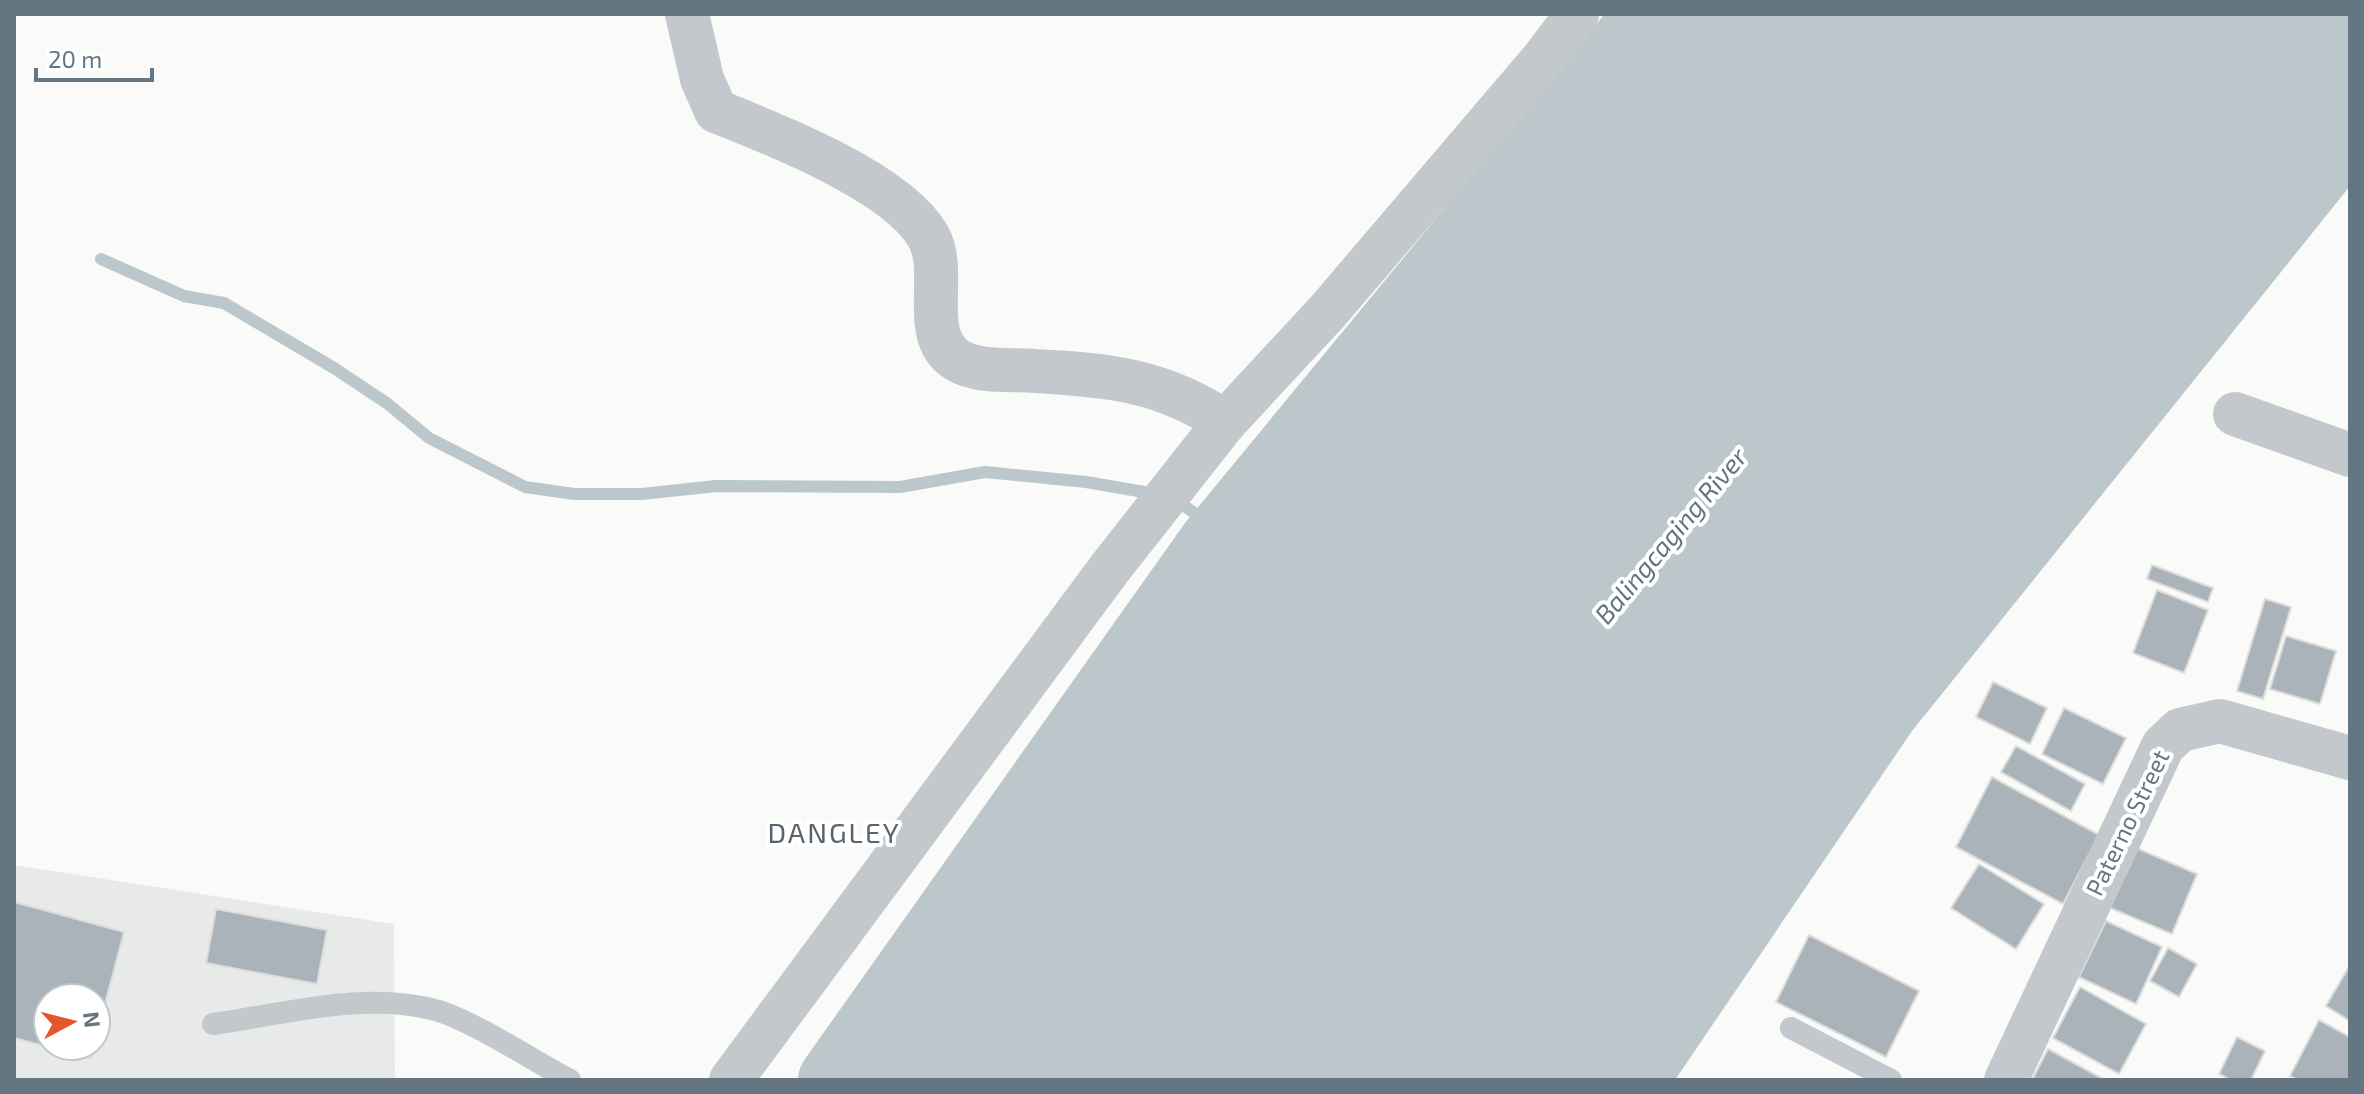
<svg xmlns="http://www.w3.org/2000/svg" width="2364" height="1094" font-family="'Exo 2',sans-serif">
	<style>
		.built { fill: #e8e9e9; fill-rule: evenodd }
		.water { fill: #bbc7cb }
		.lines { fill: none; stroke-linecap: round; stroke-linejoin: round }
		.stream { stroke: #bbc7cb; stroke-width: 12 }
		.river { stroke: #bbc7cb; stroke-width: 70 }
		.building { fill: #aab3b9; stroke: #dcdcda; stroke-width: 2 }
		.service { stroke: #c3c8cc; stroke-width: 22 }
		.minor { stroke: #c3c8cc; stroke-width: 44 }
		.labels { text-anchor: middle; stroke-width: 8; stroke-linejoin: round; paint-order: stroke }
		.street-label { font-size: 24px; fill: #657683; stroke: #fff }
		.water-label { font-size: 26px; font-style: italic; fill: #60757c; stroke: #fff }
		.quarter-label { font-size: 28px; letter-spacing: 2px; fill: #57646e; stroke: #fff }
	</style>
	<rect width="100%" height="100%" fill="#fafaf8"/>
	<path class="built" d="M 14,865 L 394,924 L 395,1080 L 14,1080 ZM 48,998 L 96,998 L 96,1046 L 48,1046 Z"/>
	<polygon class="water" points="1650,14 2350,14 2350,186 1912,731 1675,1080 833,1080 1213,544"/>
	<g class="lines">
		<g class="stream">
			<polyline points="101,259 184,296 224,303 334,368 388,404 429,438 525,487 574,494 642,494 716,486 900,487 985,472 1086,482 1156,494"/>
			<path d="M 1174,499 C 1194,511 1214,531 1236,536"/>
		</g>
		<polyline class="river" points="833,1080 1213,544 1650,14"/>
	</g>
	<g class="building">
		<polygon points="2152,565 2213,588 2208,602 2147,579"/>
		<polygon points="2157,590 2208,610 2184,673 2133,653"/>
		<polygon points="2265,599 2291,607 2263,699 2237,691"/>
		<polygon points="2286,636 2336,651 2320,704 2270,689"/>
		<polygon points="1993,682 2047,708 2030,744 1976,717"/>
		<polygon points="2064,708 2126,738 2103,784 2042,754"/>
		<polygon points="2016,746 2085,784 2071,811 2001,772"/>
		<polygon points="1992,777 2099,835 2063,904 1956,847"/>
		<polygon points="2134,847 2197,874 2172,934 2108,907"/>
		<polygon points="1979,864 2044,904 2016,949 1951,908"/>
		<polygon points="14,902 124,932 96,1038 96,998 48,998 48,1046 94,1046 91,1058 14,1038"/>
		<polygon points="216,909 327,930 317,984 206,963"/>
		<polygon points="2106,921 2162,947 2136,1004 2079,977"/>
		<polygon points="1809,935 1919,991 1886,1057 1776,1002"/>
		<polygon points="2168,948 2197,964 2179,997 2150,981"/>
		<polygon points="2350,965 2350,1021 2326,1006"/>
		<polygon points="2080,987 2146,1024 2119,1074 2053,1038"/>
		<polygon points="2319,1020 2350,1037 2350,1080 2298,1080 2290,1076"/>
		<polygon points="2237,1037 2265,1051 2251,1080 2231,1080 2219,1074"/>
		<polygon points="2048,1049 2105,1080 2032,1080"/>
	</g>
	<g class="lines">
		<g class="service">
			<path d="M 213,1024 C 285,1014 367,990 439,1011 C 476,1023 534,1061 570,1080"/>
			<polyline points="1791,1028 1891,1080"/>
		</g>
		<g class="minor">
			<path d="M 687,14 L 702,79 L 716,111 C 774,134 897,182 928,236 C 949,271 918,336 957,360 C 978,373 1011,369 1035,371 C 1108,375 1163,380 1225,422"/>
			<polyline points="2235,414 2350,455"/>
			<polyline points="731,1080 1110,568 1225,422 1328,311 1543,59 1577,14"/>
			<polyline points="2006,1080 2163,746 2180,730 2220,721 2350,758"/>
		</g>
	</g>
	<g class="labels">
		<g class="street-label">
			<text transform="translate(2128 823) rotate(-64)" y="8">Paterno Street</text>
		</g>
		<g class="water-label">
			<text transform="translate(1671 536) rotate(-50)" y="9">Balingcaging River</text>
		</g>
		<g class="quarter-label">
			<text x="834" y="843">DANGLEY</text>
		</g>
	</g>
	<rect width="2364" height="1094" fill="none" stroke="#657683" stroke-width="32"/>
	<g transform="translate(72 1022) rotate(83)"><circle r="38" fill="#ffffff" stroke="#c1c8cd" stroke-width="2"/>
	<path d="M0-6L14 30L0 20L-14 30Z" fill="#e4572e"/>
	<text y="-12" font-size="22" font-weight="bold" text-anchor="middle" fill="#657683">N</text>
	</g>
	<path d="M36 68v12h116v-12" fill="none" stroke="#657683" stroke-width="4"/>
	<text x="48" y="68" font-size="24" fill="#657683" stroke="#ffffff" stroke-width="6" paint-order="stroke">20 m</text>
</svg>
